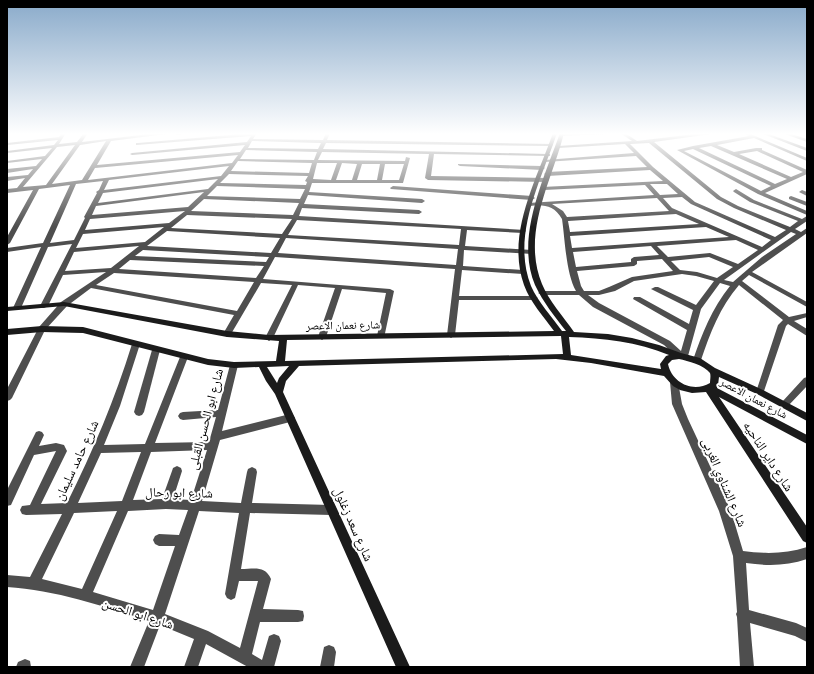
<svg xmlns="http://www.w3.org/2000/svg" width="814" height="674" font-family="'Roboto Condensed','Noto Naskh Arabic',sans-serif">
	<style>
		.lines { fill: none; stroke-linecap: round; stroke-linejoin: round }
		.street { fill: #4e4e4e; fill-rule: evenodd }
		.secondary { fill: #1b1b1b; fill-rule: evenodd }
		.labels { text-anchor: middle; stroke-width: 4; stroke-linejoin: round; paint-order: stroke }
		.street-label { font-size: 11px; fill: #000; stroke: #fff }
		.near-street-label { font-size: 13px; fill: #000; stroke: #fff }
	</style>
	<rect width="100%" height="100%" fill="#fff"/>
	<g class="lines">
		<g class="street">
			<path d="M 62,133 L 66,133 L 59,144 L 77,142 L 84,133 L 88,133 L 82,142 L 157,133 L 168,133 L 166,134 L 111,141 L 97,165 L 240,152 L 245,145 L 132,155 L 130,154 L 132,153 L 247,142 L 251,136 L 136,145 L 136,143 L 138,143 L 253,133 L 257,133 L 253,139 L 323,140 L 326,133 L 330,133 L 327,140 L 553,144 L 553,145 L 551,146 L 326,143 L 323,149 L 548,154 L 550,154 L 550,156 L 434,154 L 431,176 L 546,178 L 549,180 L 546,182 L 428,180 L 425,178 L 429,154 L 322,152 L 318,160 L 405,161 L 406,157 L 410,158 L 403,183 L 312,183 L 309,192 L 422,199 L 425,201 L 422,203 L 308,195 L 304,204 L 419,210 L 422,212 L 419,214 L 302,208 L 299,216 L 525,230 L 526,231 L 523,233 L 467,230 L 465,246 L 532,250 L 535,252 L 532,254 L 464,250 L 463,266 L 523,270 L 526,272 L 523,274 L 462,270 L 459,296 L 534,296 L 538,298 L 534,300 L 459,300 L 455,335 L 451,338 L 447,335 L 455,269 L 275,257 L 263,279 L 390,289 L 394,291 L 384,338 L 378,338 L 377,336 L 386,293 L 342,289 L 326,337 L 322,340 L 318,337 L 335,288 L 298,285 L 273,338 L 269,341 L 265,338 L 292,285 L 261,283 L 231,334 L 227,337 L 223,334 L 234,315 L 91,288 L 67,306 L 45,330 L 12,398 L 10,400 L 7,401 L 7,389 L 39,327 L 61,302 L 106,272 L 63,275 L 48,306 L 44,308 L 41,308 L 40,306 L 72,244 L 48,247 L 21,308 L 17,310 L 13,308 L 41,247 L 7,252 L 7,248 L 43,243 L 70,185 L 39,189 L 10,243 L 7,245 L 7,237 L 33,190 L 7,193 L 7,189 L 17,188 L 25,178 L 7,181 L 7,177 L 28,175 L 33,169 L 7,173 L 7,169 L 36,166 L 42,159 L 7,163 L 7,161 L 45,156 L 52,148 L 7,153 L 7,151 L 54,145 L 58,140 L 7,145 L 7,143 L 59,137 ZM 106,141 L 82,180 L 52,184 L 80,145 ZM 252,141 L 321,143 L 318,149 L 248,148 ZM 75,145 L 46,185 L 23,187 L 57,147 ZM 246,150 L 317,152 L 314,160 L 240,159 ZM 238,155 L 232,163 L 88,180 L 95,168 ZM 238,161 L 312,163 L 309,173 L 231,171 ZM 317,163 L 337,163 L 331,180 L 313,179 ZM 342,163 L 357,164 L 352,180 L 336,180 ZM 362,164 L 380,164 L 377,180 L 357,180 ZM 385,164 L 404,164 L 399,180 L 382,180 ZM 229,166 L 221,176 L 104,190 L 109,180 ZM 229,174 L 308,176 L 305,181 L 307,182 L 306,185 L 220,183 ZM 218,179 L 208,189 L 98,203 L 103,193 ZM 103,181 L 99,190 L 96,192 L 97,193 L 84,217 L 85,218 L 74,240 L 50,243 L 76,184 ZM 217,186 L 305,189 L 300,199 L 207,196 ZM 204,192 L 188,207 L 92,215 L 96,206 ZM 204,199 L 299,203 L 293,215 L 191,211 ZM 185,211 L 169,223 L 85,230 L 90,219 ZM 187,215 L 292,219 L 282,234 L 171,228 ZM 297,220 L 461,229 L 459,245 L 288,235 ZM 164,227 L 145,242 L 76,248 L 83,234 ZM 167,231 L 280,238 L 271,253 L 147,246 ZM 286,238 L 458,249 L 456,265 L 278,253 ZM 139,246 L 111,268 L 65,271 L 74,252 ZM 143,250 L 269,257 L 266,262 L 135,256 ZM 130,260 L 264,266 L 256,278 L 119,269 ZM 114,273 L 254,282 L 237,311 L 96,285 Z"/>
			<polygon points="177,133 188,133 177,135 175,134"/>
			<polygon points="370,133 557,133 555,134 372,134"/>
			<polygon points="581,133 607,133 605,134 561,136 559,135 561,134"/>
			<path d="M 620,133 L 625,133 L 637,141 L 703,133 L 713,133 L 711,134 L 654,142 L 721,197 L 738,206 L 790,227 L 798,221 L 750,202 L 734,192 L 733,191 L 736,189 L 754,200 L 802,219 L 807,216 L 807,221 L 795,229 L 801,232 L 807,228 L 807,233 L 752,272 L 807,302 L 807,307 L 749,275 L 742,281 L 789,317 L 807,313 L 807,317 L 794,321 L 807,329 L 807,336 L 788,324 L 786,326 L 763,394 L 757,394 L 756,392 L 778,325 L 783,320 L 739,285 C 720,307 710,333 701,360 L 700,362 L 694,362 L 693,360 C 702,334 712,308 730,286 L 720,283 L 701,309 L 688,356 L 684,359 L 678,358 L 664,345 L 593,307 L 579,295 L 542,295 L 538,293 L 542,291 L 576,291 C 566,274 565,239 562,219 C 554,205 544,205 530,206 L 528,205 L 528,203 L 654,195 L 645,185 L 544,190 L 541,188 L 542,187 L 663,181 L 650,170 L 547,176 L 544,174 L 547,172 L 647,167 L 636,156 L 545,162 L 543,161 L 545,160 L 634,153 L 625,144 L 558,148 L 556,147 L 558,146 L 632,141 ZM 649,143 L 717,199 L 734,208 L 786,230 L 775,237 L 695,202 L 653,167 L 630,144 ZM 650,184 L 667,184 L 678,194 L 660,195 ZM 682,197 L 691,204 L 771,240 L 762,247 L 672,208 L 663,198 ZM 657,198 L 669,211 L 567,217 L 563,211 L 552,204 ZM 676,214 L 699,224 L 570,232 L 568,221 ZM 706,227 L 729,237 L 572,248 L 570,236 ZM 791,232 L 796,234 L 762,257 L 733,282 L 724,280 ZM 736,240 L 758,250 L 738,264 L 710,253 L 668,257 L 657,246 ZM 651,246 L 659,255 L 634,257 L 631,259 L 631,262 L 576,267 L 573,252 ZM 709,257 L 733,267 L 717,278 L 697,272 L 680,270 L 671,261 ZM 662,259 L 673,271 L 632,277 L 609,287 L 599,291 L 584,291 L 581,286 L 577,271 L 634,266 L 637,264 L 637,261 ZM 682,274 L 696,276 L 714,281 L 696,305 L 658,287 L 655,287 L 651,289 L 693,310 L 689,324 L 640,297 L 634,297 L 633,299 L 687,330 L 681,351 L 670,341 L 599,303 L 588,295 L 599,295 L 615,291 L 634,281 Z"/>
			<path d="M 743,133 L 748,133 L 807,158 L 807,161 L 754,138 L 717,145 L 734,152 L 756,148 L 762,148 L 762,150 L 807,170 L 807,174 L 765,193 L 807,211 L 807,215 L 758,194 L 677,150 L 693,146 L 749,136 ZM 711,146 L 787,179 L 775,184 L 699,148 ZM 693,149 L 771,186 L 761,191 L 684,151 ZM 757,151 L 803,172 L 791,177 L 739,154 Z"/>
			<polygon points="761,133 766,133 807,148 807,151"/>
			<polygon points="782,133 788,133 807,139 807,142"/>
			<polygon points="458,164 542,166 545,168 542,170 460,166 458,165"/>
			<polygon points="393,186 532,196 535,198 532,200 391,189 390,188"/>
			<polygon points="802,190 807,192 807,196 799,192"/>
			<polygon points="791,196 807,202 807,206 789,199 789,197"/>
			<path d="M 136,341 L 140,344 L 120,406 L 104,445 L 145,444 L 180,357 L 184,354 L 188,357 L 155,443 L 209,442 L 216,417 L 183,420 L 180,419 L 178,416 L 180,413 L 183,412 L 218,410 L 230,365 L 231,363 L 237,363 L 238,365 L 222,431 L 290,414 L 293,415 L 295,418 L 293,421 L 290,422 L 220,440 L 202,501 L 241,503 L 247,472 L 248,469 L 252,467 L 256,469 L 257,472 L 252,503 L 331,505 L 335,506 L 337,510 L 335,514 L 331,515 L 250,513 L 241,569 C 254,569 265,565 271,579 L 263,609 L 298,610 L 303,611 L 304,616 L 303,621 L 298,622 L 260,622 L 252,654 L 262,660 L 269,636 L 274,634 L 279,636 L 281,641 L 274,667 L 248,667 L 206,644 L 198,667 L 184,667 L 194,639 L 160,625 L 144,667 L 130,667 L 149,621 C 103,606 55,590 7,587 L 7,575 L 30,577 L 62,514 L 26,515 L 22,514 L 20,510 L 22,506 L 30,505 L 56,451 L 34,455 L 11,505 L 7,506 L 7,490 L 36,432 L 39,431 L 42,432 L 44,435 L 39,446 L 56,443 L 64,445 L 67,451 L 41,504 L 67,503 C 93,451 115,399 132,344 ZM 207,450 L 191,500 L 173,499 L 182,471 L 181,468 L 177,466 L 173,468 L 172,471 L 162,499 L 133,500 L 151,452 ZM 141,452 L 122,501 L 78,503 L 101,453 ZM 166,509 L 188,510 L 179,535 L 159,534 L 155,536 L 153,540 L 155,544 L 159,546 L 175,546 L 153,610 L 93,592 L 128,511 ZM 117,511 L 82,589 L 42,579 L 74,513 ZM 199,511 L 239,513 L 225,594 L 227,598 L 231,600 L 235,598 L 239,581 L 258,581 L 240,648 L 208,631 L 165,614 Z"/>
			<polygon points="156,347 160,350 144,412 142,415 139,416 136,415 134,412 152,350"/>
			<polygon points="807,377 807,386 788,406 785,408 782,406 780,404 782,402 804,378"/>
			<path d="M 674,379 L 677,380 L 678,382 L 682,404 L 688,419 L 731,511 L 743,551 C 765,554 786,554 807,547 L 807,559 C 787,566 767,566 746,563 L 749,610 L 796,623 L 807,628 L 807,642 L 795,636 L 750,623 L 754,667 L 740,667 L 737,617 L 736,614 L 737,612 L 733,556 L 719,511 L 672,404 L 670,382 L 671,380 Z"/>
			<polygon points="329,645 334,647 336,652 334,667 320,667 324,647"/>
			<polygon points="25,659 30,661 31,667 16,667 18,662"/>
		</g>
		<path class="secondary" d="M 553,133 L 557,133 C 541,181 511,235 531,286 C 538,302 552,317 562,331 L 566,331 C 555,317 543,302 535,285 C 515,238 544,178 560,133 L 564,133 C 552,181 521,233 542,284 C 549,301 563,316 574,332 L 608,334 L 632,338 L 659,345 L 681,353 L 700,358 L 715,368 L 763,390 L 807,413 L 807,421 L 757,394 L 719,377 L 718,385 L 717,388 L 807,435 L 807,444 L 719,397 L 807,527 L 807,543 L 803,541 L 706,392 L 692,393 L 680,390 L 673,386 L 664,376 L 591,363 L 556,359 L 299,366 L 286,381 L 283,392 L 410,667 L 396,667 L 275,394 L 266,381 L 259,367 L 234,368 L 208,365 L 83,333 L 42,332 L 7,335 L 7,329 L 42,326 L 83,327 L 208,359 L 234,362 L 276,361 L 279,341 L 227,337 L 64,306 L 7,311 L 7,307 L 64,302 L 227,331 L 269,335 L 554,331 C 544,317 530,302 524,285 C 506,234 536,181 553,133 ZM 561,336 L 563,354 L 285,361 L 287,340 ZM 569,337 C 604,338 637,342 669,355 L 666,356 L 660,364 L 661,369 L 571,355 ZM 679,359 C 688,361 704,365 710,373 C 711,376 710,380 710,383 C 693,393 672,383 668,364 L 672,360 ZM 289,366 L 279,378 L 277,383 L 267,367 Z"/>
	</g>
	<linearGradient id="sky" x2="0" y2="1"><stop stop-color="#89aaca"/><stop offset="0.59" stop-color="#fff"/><stop offset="1" stop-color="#fff" stop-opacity="0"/></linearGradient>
	<rect width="814" height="227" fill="url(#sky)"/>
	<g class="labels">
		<g class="street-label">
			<text transform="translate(343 325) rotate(-1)" y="4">شارع نعمان الاعصر</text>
			<text transform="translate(754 398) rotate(28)" y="4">شارع نعمان الاعصر</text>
		</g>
		<g class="near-street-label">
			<text transform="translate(205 419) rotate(-75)" y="5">شارع ابو الحسن القبلى</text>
			<text transform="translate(769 456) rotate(57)" y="5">شارع داير الناحيه</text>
			<text transform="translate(76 460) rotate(-65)" y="5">شارع حامد سليمان</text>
			<text transform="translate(725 482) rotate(67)" y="5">شارع الشناوي الغربى</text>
			<text transform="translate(179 492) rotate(1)" y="5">شارع ابو رحال</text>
			<text transform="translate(354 524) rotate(66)" y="5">شارع سعد زغلول</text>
			<text transform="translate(138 613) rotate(18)" y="5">شارع ابو الحسن</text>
		</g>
	</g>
	<rect width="814" height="674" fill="none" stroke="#000000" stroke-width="16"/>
</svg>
